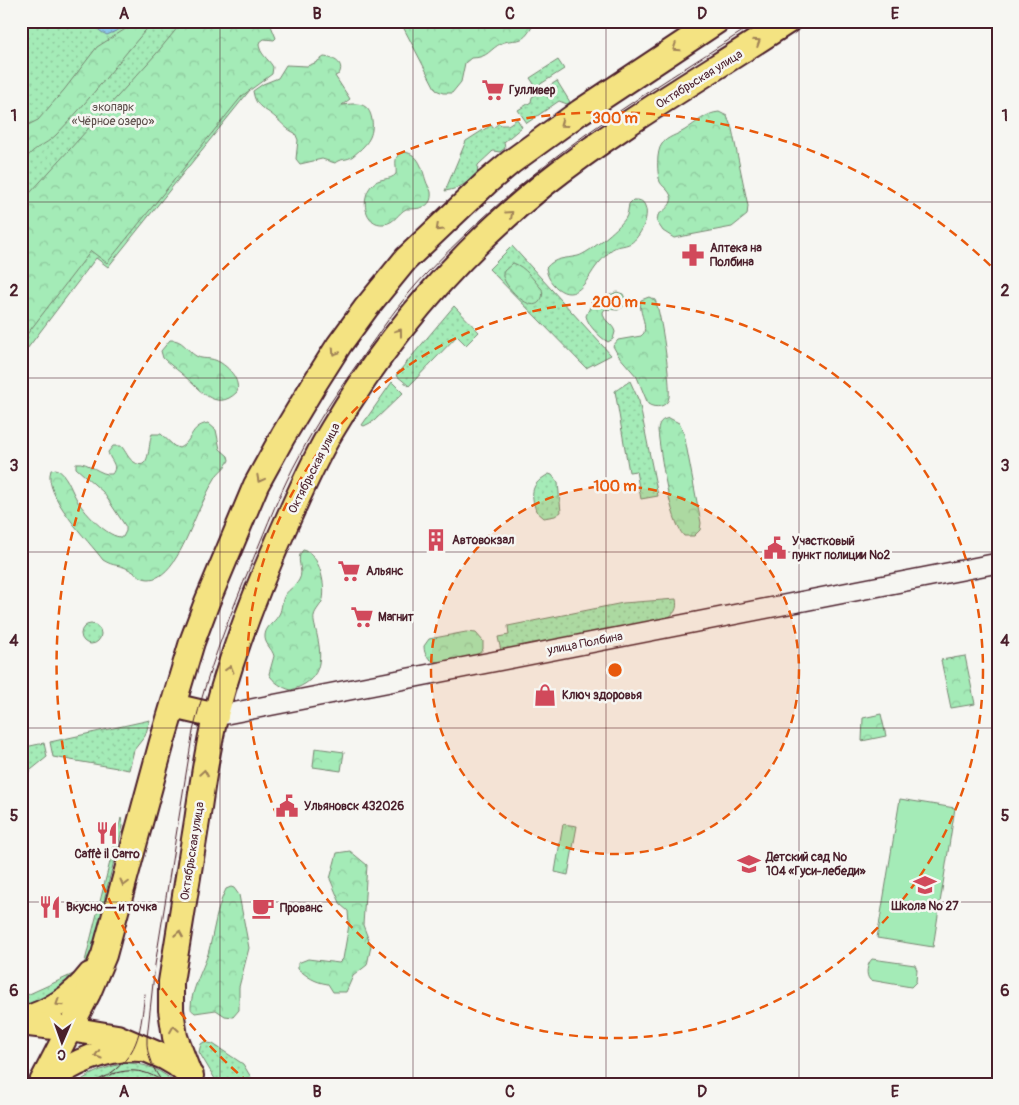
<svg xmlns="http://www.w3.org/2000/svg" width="1019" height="1105" font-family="Pangolin,sans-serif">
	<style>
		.grass { fill: url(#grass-dots); stroke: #778571 }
		.forest { fill: url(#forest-crowns); stroke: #778571 }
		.garden { fill: #a4ebb7; stroke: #778571 }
		.water { fill: #8cc9ec; stroke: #72859f }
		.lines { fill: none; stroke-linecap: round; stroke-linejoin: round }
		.minor-casing { stroke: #4a1f2b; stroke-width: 22 }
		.major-casing { stroke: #4a1f2b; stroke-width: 28 }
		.minor { stroke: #f6f6f2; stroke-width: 19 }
		.major { stroke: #f4e382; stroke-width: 24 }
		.tram { stroke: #4a1f2b; stroke-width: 1 }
		.oneway { stroke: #9f8156 }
		.grid { fill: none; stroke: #4a1f2b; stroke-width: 1; stroke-opacity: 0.55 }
		.ring { fill: none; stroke: #e8590c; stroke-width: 2.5; stroke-dasharray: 9 6 }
		.labels { text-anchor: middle; stroke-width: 5; stroke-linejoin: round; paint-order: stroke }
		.street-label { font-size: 12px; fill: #4a1f2b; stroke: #f6f6f2 }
		.poi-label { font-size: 12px; font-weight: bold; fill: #4a1f2b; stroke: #f6f6f2; text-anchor: start }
		.park-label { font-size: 12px; fill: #60524e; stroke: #f6f6f2 }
		.centre { fill: #e8590c; stroke: #f6f6f2; stroke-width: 2.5 }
		.ring-label { font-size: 15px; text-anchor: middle; font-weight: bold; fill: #e8590c; stroke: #f6f6f2; stroke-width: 5; stroke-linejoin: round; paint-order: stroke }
		.neatline { fill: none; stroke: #4a1f2b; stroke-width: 2 }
		.grid-label { font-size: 16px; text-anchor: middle; font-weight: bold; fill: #4a1f2b }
	</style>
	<defs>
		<pattern id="grass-dots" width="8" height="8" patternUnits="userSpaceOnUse" patternTransform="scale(1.25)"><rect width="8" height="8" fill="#a4ebb7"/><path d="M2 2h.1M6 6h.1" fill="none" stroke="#8fc99e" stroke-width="1.8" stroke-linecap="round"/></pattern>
		<pattern id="forest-crowns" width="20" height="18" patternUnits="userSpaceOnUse" patternTransform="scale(1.25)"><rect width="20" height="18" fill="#a4ebb7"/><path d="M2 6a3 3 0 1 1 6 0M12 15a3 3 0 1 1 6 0" fill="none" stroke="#8fc99e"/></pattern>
	</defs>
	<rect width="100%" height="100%" fill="#f6f6f2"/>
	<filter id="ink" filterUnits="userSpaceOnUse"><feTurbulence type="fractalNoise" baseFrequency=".02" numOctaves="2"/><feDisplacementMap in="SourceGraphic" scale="10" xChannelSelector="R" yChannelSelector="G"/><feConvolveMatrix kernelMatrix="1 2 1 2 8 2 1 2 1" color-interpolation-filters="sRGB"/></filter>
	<g filter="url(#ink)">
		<g class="grass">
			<polygon points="21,21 261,21 254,85 108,267 96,258 21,357"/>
			<polygon points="558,60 564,69 536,87 530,78"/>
			<polygon points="557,81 570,102 567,104 559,101 527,123 518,110 531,102 532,97"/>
			<path d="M 517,119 L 522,127 L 504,142 L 505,148 L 500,152 L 493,151 L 478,165 L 477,174 C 467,183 459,189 445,191 L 466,141 L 491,125 L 493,128 L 499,123 L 501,125 L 508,125 Z"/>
			<polygon points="512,246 611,355 586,368 489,269"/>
			<polygon points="454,306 479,332 466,345 457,336 409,386 396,375"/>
			<polygon points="630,381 639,401 658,496 641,499 636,471 629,472 615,391"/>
			<polygon points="392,382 403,393 374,421 364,426 362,425"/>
			<path d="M 549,474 L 552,475 L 558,483 L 561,512 L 555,516 L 544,518 L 536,511 C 530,492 531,484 549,474 Z"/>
			<path d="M 676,599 C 678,609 675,615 664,619 L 501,651 L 498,637 L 509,635 L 508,626 L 623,603 Z"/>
			<circle cx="91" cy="634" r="10"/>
			<polygon points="150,720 145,736 134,750 129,770 53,757 50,742"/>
			<polygon points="44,743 47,757 21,778 21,748"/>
			<polygon points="121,818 123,826 105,896 104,925 96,954 78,983 21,1009 22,1001 27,995 80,971 83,969"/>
			<polygon points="204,1042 213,1044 243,1064 255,1084 218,1084 199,1052 201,1044"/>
			<path d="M 128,1063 C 147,1064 162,1070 176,1084 L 76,1084 C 91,1072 109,1066 128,1063 Z"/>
		</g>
		<g class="forest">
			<path d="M 183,21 L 269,21 L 276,38 L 274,40 L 264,39 L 259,43 C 259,54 268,58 273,67 L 272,74 L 242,96 L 107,263 L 91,251 L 21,342 L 21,203 L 156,54 Z"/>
			<path d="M 400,21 L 529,21 L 532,27 C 521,46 517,37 502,43 C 489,49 489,58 471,58 L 465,63 L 461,82 L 452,93 L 443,93 L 436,90 Z"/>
			<path d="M 152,23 C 119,60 90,100 56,135 C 40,150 31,145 21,169 L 21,127 L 24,127 L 38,120 L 64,90 L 97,47 L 127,28 Z"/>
			<path d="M 324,57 C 334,58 345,63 339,74 L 335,76 L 350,99 L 342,105 C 358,103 369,102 372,120 C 373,126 372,134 369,139 C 366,145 358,152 353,156 C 347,161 340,158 335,163 L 322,159 L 300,164 L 296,159 L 298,140 L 295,133 C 286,129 283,124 276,118 C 264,107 256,109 253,91 L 263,84 L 278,78 L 286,65 L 307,66 L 315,63 Z"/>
			<path d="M 719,112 L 727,116 L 732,129 L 748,206 L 747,215 L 732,227 L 674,238 L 663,231 L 657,222 L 658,215 C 666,209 677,202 668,191 C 666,188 662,186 660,182 C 657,174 656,151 662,144 C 667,137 677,135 685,130 C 696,123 706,113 719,112 Z"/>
			<path d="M 404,152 C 420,154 422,169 426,181 C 427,185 430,188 431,192 C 433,209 417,209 406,209 C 398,213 395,223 384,224 C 364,226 360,197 372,185 C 379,177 390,181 396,174 C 397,164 392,156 404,152 Z"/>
			<path d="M 633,200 C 639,200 643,200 645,206 C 650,217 640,237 631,243 C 624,247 616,245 610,251 C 605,257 599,262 595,268 C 586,281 576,303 557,288 C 551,283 547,276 546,268 C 555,257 565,259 578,256 C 589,253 619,228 625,219 C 628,215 628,209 629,204 Z"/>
			<path d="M 513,263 C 526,267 533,280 542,289 C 543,294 543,297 540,301 C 531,314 507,288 504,279 C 502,275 503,275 504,271 Z"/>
			<path d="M 617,292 L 623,294 L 626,301 L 625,305 L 618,310 L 605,309 L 603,312 C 603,322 613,323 615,332 L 613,339 L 608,342 C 599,337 588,325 586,316 L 591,305 L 596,301 Z"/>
			<path d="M 649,297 L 655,300 C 661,311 671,384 669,397 C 668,407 655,409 648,404 L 637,377 L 618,355 L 613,346 L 618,340 L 641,336 L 644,333 C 647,321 638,312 641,300 Z"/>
			<path d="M 170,340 C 183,339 186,350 196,356 C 201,359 205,358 211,359 C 224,361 241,378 237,392 C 215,414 198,387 181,373 C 175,368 169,364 163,358 L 161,351 Z"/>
			<path d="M 669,418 L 679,423 L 684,434 L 701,523 L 700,530 L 694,536 L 684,536 C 670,522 660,452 658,430 C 659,422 661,420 669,418 Z"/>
			<path d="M 208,423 L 216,430 L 220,449 L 228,456 L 229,460 C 226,467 221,470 217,475 C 210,486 205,498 199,510 C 190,528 174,579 149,579 C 140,579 135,572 128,569 C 119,564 114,567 103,560 C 89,541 42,495 51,470 L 56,469 C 67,474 70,488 76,498 C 82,510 108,539 123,537 L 126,531 L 126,527 L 103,492 L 76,468 L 76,463 C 89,461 100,476 112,474 C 119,465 110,461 108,452 L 113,446 L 121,446 C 126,451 128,459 134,462 C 151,474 148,441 152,434 L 161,434 L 174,446 L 179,448 C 194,441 188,427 208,423 Z"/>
			<path d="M 303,550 C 319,552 326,585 323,599 C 321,606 315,610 314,616 C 313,622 316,629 317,635 C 323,661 321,681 291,690 C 283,688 273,682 269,674 L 274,656 C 272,648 264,644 265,635 C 266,626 274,623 278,616 C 282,611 281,603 284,597 C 287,590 295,587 299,580 C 305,570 294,559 303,550 Z"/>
			<path d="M 466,632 L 476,633 L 483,641 L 483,649 C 478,657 468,658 458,660 C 445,663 424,666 424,646 L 429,639 Z"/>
			<polygon points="965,656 975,704 951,708 941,660"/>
			<polygon points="881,714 886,736 862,741 863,718"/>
			<polygon points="315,748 344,752 341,771 313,767"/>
			<polygon points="563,824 577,826 568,875 555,872"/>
			<path d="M 350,851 L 367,865 L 363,925 L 371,946 L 367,965 L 353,976 L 346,992 L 333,992 L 328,984 C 314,982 308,977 298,969 L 298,963 L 308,959 L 339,963 L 343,959 L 349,925 L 348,911 L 341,905 L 330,879 L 337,853 Z"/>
			<path d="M 231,887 L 234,888 L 239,895 L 249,948 L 239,987 L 239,1010 L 233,1017 L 225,1016 L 216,1010 L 195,1013 C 192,1010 191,1011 191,1007 C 191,991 203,969 208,954 C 214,932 216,909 226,889 Z"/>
		</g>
		<g class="garden">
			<polygon points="900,799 955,808 933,947 877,938"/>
			<path d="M 872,959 L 915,965 L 917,970 L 916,982 L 911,987 L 870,980 C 865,975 867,964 872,959 Z"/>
		</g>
		<path class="water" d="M 94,21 L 138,21 L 107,35 C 101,32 94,28 94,21 Z"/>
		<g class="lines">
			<defs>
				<polyline id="minor" points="216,716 998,563"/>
				<g id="major">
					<polyline points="173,706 216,716"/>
					<path d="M 21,1020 C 48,1013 73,997 90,975"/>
					<polyline points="21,1023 70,1029 117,1037 164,1057 176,1064 191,1076"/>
					<path d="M 189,1074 L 175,1037 L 171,1010 L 171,982 C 180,928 188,875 197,821 C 202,786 207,749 216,714 C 234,646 260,581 289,517 C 302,488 315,458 332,430 C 387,337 459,253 543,185 C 620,124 706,75 788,21"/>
					<polyline points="41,1084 88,993 104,955 162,742 192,642 207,602 256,485 283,436 313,386 339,345 366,308 406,259 487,182 511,162 580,112 717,21"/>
					<path d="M 43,1084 C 71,1064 104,1047 140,1049"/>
				</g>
			</defs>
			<use href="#minor" class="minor-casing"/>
			<use href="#major" class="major-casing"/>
			<use href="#minor" class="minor"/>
			<use href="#major" class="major"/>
			<g class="tram">
				<path d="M 111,1073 C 141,1051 140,1029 145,994"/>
				<polyline points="21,1074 39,1084"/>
				<path d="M 91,1084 C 113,1071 137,1064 160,1080"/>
				<path d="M 164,1084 C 153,1070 146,1055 147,1038 L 155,965 L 193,731 C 207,673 229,617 252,562 C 267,526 281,489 300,455 C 317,421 338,391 360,360 C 381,330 401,300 426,274 C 458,240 493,208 529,178 C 600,119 681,72 758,21"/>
			</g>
		</g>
		<defs><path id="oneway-chevron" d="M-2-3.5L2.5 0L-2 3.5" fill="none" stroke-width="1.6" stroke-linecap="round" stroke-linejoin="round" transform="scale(1.25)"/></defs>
		<g class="oneway">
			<use href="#oneway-chevron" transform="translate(757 42) rotate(-33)"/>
			<use href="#oneway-chevron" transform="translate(676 48) rotate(147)"/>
			<use href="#oneway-chevron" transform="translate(563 124) rotate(144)"/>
			<use href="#oneway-chevron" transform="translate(510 214) rotate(-42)"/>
			<use href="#oneway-chevron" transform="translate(439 228) rotate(137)"/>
			<use href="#oneway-chevron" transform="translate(399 332) rotate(-53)"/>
			<use href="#oneway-chevron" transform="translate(335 352) rotate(123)"/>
			<use href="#oneway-chevron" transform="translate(260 479) rotate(118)"/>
			<use href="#oneway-chevron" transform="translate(230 669) rotate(-73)"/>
			<use href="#oneway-chevron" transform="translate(204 773) rotate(-81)"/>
			<use href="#oneway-chevron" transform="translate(124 883) rotate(105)"/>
			<use href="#oneway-chevron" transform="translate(179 934) rotate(-81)"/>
			<use href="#oneway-chevron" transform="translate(59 1003) rotate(147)"/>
			<use href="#oneway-chevron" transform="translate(174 1029) rotate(-99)"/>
			<use href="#oneway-chevron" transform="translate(98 1055) rotate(164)"/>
		</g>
	</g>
	<path class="grid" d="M 220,21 L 220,1084M 413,21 L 413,1084M 606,21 L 606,1084M 799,21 L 799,1084M 21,202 L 998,202M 21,378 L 998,378M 21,552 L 998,552M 21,728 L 998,728M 21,902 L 998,902"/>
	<circle cx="615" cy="670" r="184" fill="#e8590c" fill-opacity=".12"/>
	<g class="ring">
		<circle cx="615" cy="670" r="184"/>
		<circle cx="615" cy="670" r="368"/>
		<path d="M249 1083A552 552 0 1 1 995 270"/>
	</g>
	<defs>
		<symbol id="supermarket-bare" viewBox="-9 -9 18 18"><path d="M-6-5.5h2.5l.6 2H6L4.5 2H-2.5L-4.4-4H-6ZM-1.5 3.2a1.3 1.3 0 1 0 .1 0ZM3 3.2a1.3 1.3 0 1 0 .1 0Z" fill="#d1495b" stroke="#f6f6f2" stroke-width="2.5" paint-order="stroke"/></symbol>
		<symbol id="pharmacy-bare" viewBox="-9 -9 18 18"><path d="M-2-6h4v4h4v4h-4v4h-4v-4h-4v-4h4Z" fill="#d1495b" stroke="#f6f6f2" stroke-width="2.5" paint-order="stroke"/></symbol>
		<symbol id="building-bare" viewBox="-9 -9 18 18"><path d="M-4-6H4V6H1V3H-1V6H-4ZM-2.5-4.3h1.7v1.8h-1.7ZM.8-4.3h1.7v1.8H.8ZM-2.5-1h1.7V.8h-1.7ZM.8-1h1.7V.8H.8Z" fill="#d1495b" stroke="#f6f6f2" stroke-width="2.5" paint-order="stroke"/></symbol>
		<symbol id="civic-bare" viewBox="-9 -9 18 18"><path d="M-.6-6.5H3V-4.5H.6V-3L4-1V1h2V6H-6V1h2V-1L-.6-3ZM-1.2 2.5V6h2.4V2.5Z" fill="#d1495b" stroke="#f6f6f2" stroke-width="2.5" paint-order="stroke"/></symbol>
		<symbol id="shop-bare" viewBox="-9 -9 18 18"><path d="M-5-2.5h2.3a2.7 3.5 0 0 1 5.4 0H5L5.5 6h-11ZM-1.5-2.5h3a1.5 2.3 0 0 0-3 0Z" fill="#d1495b" stroke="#f6f6f2" stroke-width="2.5" paint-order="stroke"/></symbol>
		<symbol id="restaurant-bare" viewBox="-9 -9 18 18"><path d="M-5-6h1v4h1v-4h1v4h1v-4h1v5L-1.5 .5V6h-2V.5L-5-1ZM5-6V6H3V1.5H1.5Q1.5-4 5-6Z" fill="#d1495b" stroke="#f6f6f2" stroke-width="2.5" paint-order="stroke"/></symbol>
		<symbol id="school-bare" viewBox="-9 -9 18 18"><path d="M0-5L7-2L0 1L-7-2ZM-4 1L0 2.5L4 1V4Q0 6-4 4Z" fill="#d1495b" stroke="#f6f6f2" stroke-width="2.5" paint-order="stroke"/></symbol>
		<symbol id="cafe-bare" viewBox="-9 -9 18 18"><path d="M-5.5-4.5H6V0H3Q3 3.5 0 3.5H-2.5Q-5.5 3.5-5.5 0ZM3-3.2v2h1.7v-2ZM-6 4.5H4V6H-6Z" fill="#d1495b" stroke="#f6f6f2" stroke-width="2.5" paint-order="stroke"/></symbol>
	</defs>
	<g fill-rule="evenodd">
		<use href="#supermarket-bare" x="477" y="74" width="32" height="32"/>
		<use href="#pharmacy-bare" x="677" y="239" width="32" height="32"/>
		<use href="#building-bare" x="420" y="524" width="32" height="32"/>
		<use href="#civic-bare" x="759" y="532" width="32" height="32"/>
		<use href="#supermarket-bare" x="333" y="555" width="32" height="32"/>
		<use href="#supermarket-bare" x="346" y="601" width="32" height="32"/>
		<use href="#shop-bare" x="529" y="679" width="32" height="32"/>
		<use href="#civic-bare" x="271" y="790" width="32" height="32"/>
		<use href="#restaurant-bare" x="91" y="817" width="32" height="32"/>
		<use href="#school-bare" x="733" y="848" width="32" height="32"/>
		<use href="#school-bare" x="909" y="869" width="32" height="32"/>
		<use href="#restaurant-bare" x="34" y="891" width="32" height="32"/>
		<use href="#cafe-bare" x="247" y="892" width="32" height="32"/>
	</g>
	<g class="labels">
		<g class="street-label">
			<text transform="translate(699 79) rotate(-32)" y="4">Октябрьская улица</text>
			<text transform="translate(314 468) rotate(-63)" y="4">Октябрьская улица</text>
			<text transform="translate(585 643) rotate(-11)" y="4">улица Полбина</text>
			<text transform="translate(192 851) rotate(-81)" y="4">Октябрьская улица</text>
		</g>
		<g class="poi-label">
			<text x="509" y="94">Гулливер</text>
			<text x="710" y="252">Аптека на<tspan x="710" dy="14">Полбина</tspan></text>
			<text x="452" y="544">Автовокзал</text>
			<text x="792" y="545">Участковый<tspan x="792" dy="14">пункт полиции №2</tspan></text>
			<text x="366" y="575">Альянс</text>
			<text x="378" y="621">Магнит</text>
			<text x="562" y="699">Ключ здоровья</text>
			<text x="304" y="810">Ульяновск 432026</text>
			<text x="107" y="858" text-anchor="middle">Caffè il Carro</text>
			<text x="766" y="861">Детский сад №<tspan x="766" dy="14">104 «Гуси-лебеди»</tspan></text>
			<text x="925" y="910" text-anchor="middle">Школа № 27</text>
			<text x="66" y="911">Вкусно — и точка</text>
			<text x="280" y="912">Прованс</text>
		</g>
		<g class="park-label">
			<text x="113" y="111">экопарк<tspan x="113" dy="14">«Чёрное озеро»</tspan></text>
		</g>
	</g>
	<circle cx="615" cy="670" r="8" class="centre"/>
	<g class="ring-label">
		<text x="615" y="123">300 m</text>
		<text x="615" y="307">200 m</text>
		<text x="615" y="491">100 m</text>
	</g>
	<rect width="1019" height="1105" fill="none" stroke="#f6f6f2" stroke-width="55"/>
	<g transform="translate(62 1042) rotate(182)" stroke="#f6f6f2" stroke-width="4" paint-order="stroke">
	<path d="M0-4L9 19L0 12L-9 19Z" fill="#4a1f2b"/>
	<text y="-8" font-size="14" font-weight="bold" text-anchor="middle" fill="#4a1f2b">С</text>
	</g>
	<rect x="28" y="28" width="964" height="1050" class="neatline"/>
	<g class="grid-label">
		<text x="124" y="19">A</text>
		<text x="317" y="19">B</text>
		<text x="510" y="19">C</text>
		<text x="702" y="19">D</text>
		<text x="895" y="19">E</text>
		<text x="14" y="121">1</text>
		<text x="1005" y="121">1</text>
		<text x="14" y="296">2</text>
		<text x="1005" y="296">2</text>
		<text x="14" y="471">3</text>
		<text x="1005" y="471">3</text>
		<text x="14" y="646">4</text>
		<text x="1005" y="646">4</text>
		<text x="14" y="821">5</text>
		<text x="1005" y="821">5</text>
		<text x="14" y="996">6</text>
		<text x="1005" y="996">6</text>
		<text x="124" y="1097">A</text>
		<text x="317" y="1097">B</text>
		<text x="510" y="1097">C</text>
		<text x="702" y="1097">D</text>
		<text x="895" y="1097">E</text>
	</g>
</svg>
